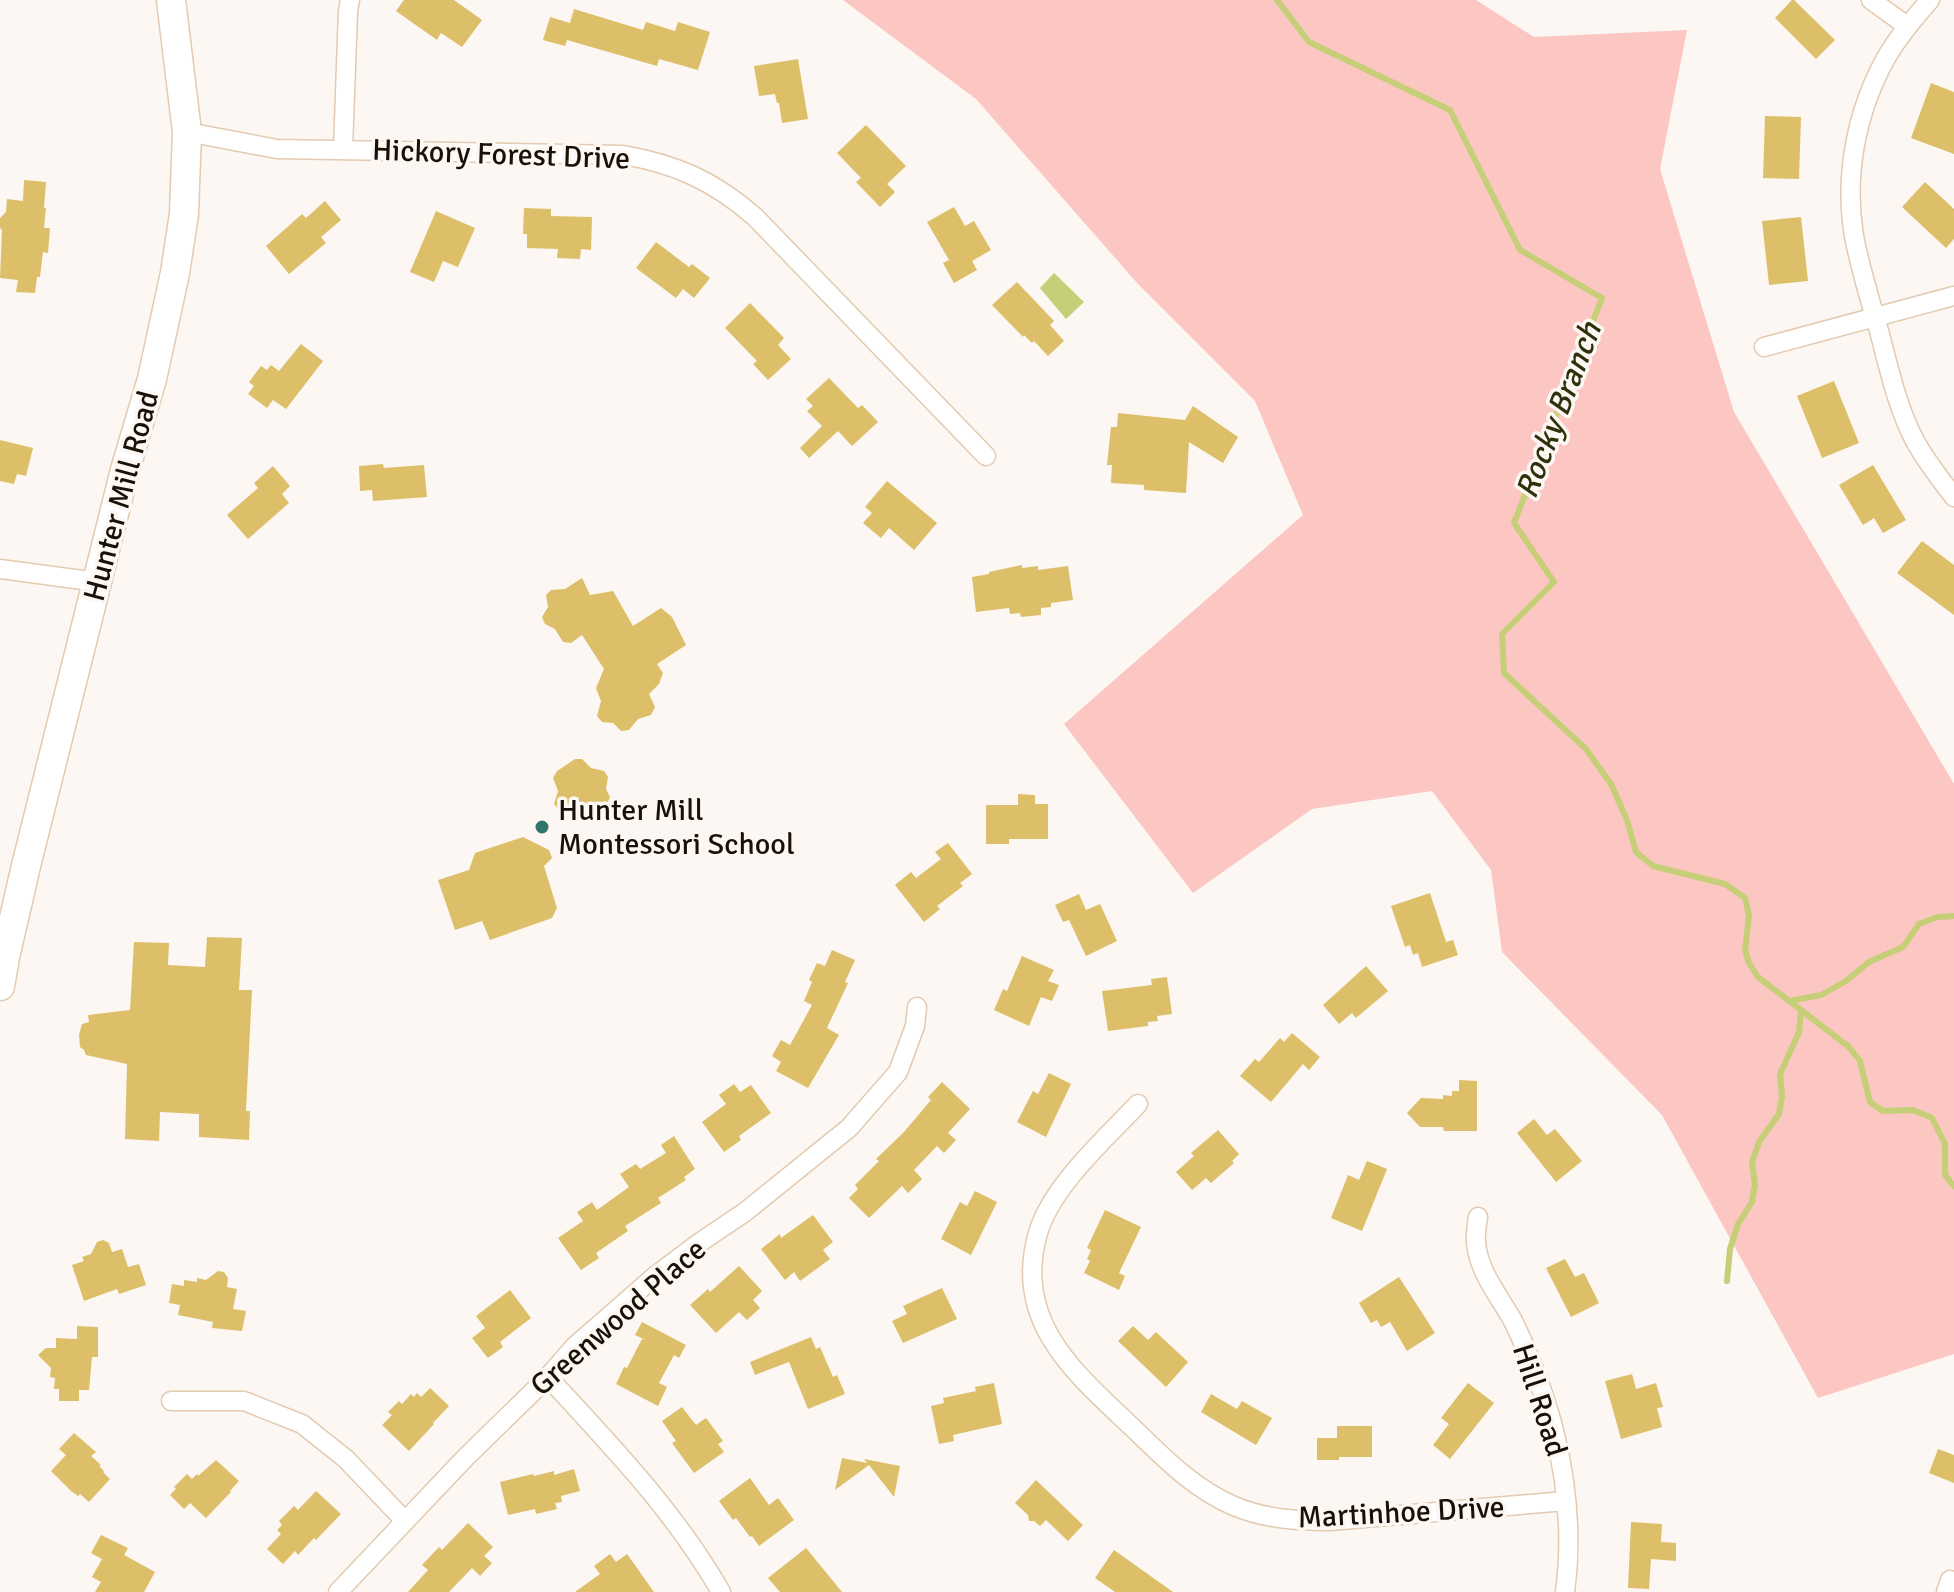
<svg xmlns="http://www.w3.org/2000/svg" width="1954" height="1592" font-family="Signika,sans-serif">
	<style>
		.green { fill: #fcc6c2 }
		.water { fill: #c6ce77 }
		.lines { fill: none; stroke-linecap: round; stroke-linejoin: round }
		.stream { stroke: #c6ce77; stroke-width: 6 }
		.building { fill: #ddbf69 }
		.street-casing { stroke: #e3cab0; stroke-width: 21 }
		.primary-casing { stroke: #e3cab0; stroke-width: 31 }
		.street { stroke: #fff; stroke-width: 18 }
		.primary { stroke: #fff; stroke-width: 28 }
		.poi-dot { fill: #31766b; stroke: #fcf7f2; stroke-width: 3 }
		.labels { text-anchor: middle; stroke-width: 7; stroke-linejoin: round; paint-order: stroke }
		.street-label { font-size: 30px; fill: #191107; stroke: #fcf7f2 }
		.poi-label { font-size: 30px; fill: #191107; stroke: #fcf7f2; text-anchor: start }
		.water-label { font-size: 32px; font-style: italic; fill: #2d300a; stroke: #fcf7f2 }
	</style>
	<rect width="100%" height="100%" fill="#fcf7f2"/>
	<polygon class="green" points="843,0 1476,0 1534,37 1687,30 1660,169 1734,412 1954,784 1954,1354 1818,1398 1662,1115 1502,952 1491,870 1432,791 1312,809 1193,893 1064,724 1303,515 1255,401 1138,284 976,99"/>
	<polygon class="water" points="1054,273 1084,302 1066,319 1040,288"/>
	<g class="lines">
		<g class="stream">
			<polyline points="1277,0 1309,42 1450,110 1520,250 1602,298 1514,523 1554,582 1502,634 1504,673 1586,749 1611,784 1627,820 1636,852 1653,866 1725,884 1745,898 1749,916 1745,950 1749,963 1758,977 1849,1047 1860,1061 1870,1102 1883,1111 1913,1110 1932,1118 1945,1144 1945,1175 1954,1186"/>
			<polyline points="1789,1001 1821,995 1846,981 1869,962 1903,947 1919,924 1937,917 1954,916"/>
			<polyline points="1727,1281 1730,1249 1738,1224 1752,1202 1755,1185 1752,1162 1759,1142 1779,1114 1782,1097 1780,1074 1799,1032 1801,1010"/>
		</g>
	</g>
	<g class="building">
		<polygon points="404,0 454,0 482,20 462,47 441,33 437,40 396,11"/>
		<polygon points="1792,0 1794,0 1835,40 1816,59 1775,18"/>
		<polygon points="574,9 643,30 646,22 675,31 678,22 710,32 698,70 659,59 657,66 567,40 565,46 543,40 550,17 570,23"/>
		<polygon points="798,59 808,119 782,123 779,103 777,103 775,94 759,96 754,66"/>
		<polygon points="1931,83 1954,92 1954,154 1911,138"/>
		<polygon points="1765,116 1801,117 1799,179 1763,178"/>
		<polygon points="866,125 906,166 887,184 895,192 880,207 856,182 861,178 837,153"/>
		<polygon points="24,180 46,182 44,208 46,208 44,228 50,228 48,253 43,252 40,277 37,277 35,293 16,292 18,280 0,278 2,230 0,228 0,218 6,212 7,199 23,201"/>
		<polygon points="1925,182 1954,209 1954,239 1946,248 1902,207"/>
		<polygon points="325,201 341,220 321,237 326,243 289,274 266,246 302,214 306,218"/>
		<polygon points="954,207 965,226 974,221 991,250 972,261 977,270 954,283 943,263 949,260 927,222"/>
		<polygon points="524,208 551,209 551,216 592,217 591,250 581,249 580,259 557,258 558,249 527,248 527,234 523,234"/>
		<polygon points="436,211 475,228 458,267 443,261 434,282 410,272"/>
		<polygon points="1801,217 1808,281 1769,285 1762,221"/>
		<polygon points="656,242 689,267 692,264 710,278 694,298 683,289 676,298 636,268"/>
		<polygon points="1017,282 1054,321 1050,325 1064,341 1048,356 1034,341 1032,343 1024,335 1023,337 992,305"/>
		<polygon points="750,303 784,338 778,345 791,359 768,380 753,364 757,361 725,328"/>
		<polygon points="301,344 323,361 286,409 273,400 267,408 248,394 254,386 249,382 261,366 267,370 271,365 279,371"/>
		<polygon points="829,378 858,408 862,405 878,422 852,446 838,431 809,458 800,448 822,426 807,411 813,406 806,399"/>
		<polygon points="1834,381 1859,443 1822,458 1797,396"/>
		<polygon points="1193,406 1238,437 1223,463 1189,442 1186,493 1144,490 1144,485 1111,483 1112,465 1107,465 1111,427 1117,427 1118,413 1185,420"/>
		<polygon points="0,440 33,448 26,476 17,474 14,484 0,481"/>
		<polygon points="383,464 384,468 424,465 427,497 373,501 372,490 360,491 359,466"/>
		<polygon points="1873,465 1906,520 1883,533 1874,518 1863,525 1839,485"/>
		<polygon points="273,466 290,486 282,494 289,503 248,539 227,515 258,488 254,483"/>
		<polygon points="887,481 937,523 914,550 889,528 881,538 863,523 872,513 865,507"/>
		<polygon points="1922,541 1954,565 1954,615 1897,573"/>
		<polygon points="1022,565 1022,568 1038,566 1038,570 1068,566 1073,600 1051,603 1051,607 1041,608 1041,615 1021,617 1020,613 1010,614 1009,608 976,612 972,577 989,574 989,572"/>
		<polygon points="582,578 590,595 613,591 633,626 661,608 672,617 686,645 657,664 663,673 659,684 649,694 655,707 651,715 638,719 629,730 621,731 613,723 602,722 597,716 601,701 596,688 604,669 582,635 571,643 563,642 555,629 545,624 542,617 548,607 546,595 551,590 565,589"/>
		<polygon points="575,759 582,759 591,768 604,771 608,777 606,789 610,797 606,806 594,810 586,820 577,820 570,812 560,811 554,804 558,791 553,778 557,771"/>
		<polygon points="1018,794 1035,795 1035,804 1048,804 1048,839 1009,839 1009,844 986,844 986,805 1018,805"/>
		<polygon points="523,837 549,850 552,858 544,866 557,908 552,918 490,940 482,921 455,930 438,880 469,870 475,853"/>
		<polygon points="948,843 972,874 960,883 963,886 937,906 940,909 924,922 895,885 911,872 916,878 941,859 935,852"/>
		<polygon points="1430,893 1446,942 1453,940 1458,955 1422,967 1418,953 1413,955 1410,945 1405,947 1391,906"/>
		<polygon points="1079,894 1086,910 1100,904 1117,941 1086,956 1069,920 1063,922 1055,905"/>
		<polygon points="207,937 242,938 239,990 252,990 246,1111 250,1111 249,1140 199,1137 199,1114 160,1112 159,1141 125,1139 127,1064 86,1055 84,1050 80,1047 79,1035 82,1024 89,1022 88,1015 130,1010 134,942 169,943 168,965 205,967"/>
		<polygon points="832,950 855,960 845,982 848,983 827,1028 839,1035 808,1088 776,1071 781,1062 772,1056 781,1040 790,1045 812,1005 804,1001 812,982 809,980 817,963 825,966"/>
		<polygon points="1022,956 1054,970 1048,981 1059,985 1052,1001 1041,997 1029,1026 994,1010 1003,989 1007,991"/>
		<polygon points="1366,966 1388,991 1356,1018 1352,1013 1339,1024 1323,1005"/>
		<polygon points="1167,977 1172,1014 1157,1016 1158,1021 1148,1022 1148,1026 1108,1031 1102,991 1152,985 1151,979"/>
		<polygon points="1292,1033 1320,1057 1309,1070 1303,1064 1271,1102 1240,1076 1255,1059 1259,1062 1280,1038 1284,1042"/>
		<polygon points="1049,1073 1071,1084 1046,1137 1017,1122 1033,1091 1038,1094"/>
		<polygon points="1459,1080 1477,1081 1477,1131 1444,1131 1443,1127 1420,1127 1407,1113 1421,1098 1443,1099 1443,1095 1452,1096 1452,1091 1459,1091"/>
		<polygon points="942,1082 970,1109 948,1133 956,1140 944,1153 937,1146 914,1170 922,1179 908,1193 902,1186 869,1218 849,1198 858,1189 855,1185 879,1161 876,1159 904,1132 931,1100 928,1097"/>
		<polygon points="734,1084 740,1092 751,1085 771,1113 739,1136 741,1140 724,1152 702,1122 726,1104 719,1095"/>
		<polygon points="1534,1119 1547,1135 1555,1129 1582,1161 1556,1182 1517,1133"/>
		<polygon points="1218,1130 1239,1154 1232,1161 1234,1163 1211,1183 1206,1178 1192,1190 1176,1172 1194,1156 1191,1153"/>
		<polygon points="674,1136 695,1169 684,1177 686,1180 658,1198 661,1203 625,1226 628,1231 596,1253 599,1258 581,1270 558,1238 583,1221 577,1212 592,1202 597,1210 629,1187 620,1174 636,1164 640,1169 666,1153 661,1145"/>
		<polygon points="1367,1161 1387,1169 1362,1231 1331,1218 1348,1175 1359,1180"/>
		<polygon points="975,1191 997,1202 971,1255 941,1239 960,1202 967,1206"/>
		<polygon points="1105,1210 1141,1227 1119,1273 1125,1276 1119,1290 1084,1273 1090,1261 1087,1259 1091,1250 1087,1248"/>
		<polygon points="813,1215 833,1242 823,1250 830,1259 800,1281 794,1272 785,1280 761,1249 780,1234 781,1238"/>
		<polygon points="103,1240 109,1243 112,1252 122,1249 128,1267 139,1264 146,1285 119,1294 117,1289 84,1301 72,1265 84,1261 82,1257 91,1254 97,1242"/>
		<polygon points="1565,1259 1575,1277 1584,1273 1599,1303 1571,1317 1546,1268"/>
		<polygon points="739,1266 762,1291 753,1300 760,1308 747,1320 739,1312 716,1333 690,1305 708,1289 710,1292"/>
		<polygon points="218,1271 224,1272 228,1278 227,1287 237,1289 233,1309 246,1311 242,1331 212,1328 213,1322 178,1315 180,1305 169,1303 172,1284 184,1286 184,1280 197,1282 197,1278 206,1280"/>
		<polygon points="1399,1277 1435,1333 1407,1351 1390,1322 1381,1327 1377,1320 1371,1323 1359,1303"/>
		<polygon points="942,1288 957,1319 903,1343 892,1321 907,1314 903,1306"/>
		<polygon points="510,1290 531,1318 500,1342 503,1347 488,1358 472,1338 485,1328 476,1316"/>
		<polygon points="642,1322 686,1345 679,1358 674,1355 659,1383 667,1387 658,1406 616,1384 624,1367 627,1368 642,1339 646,1340 635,1335"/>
		<polygon points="77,1326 98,1327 98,1357 92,1357 89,1390 79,1390 79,1401 59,1401 59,1389 54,1389 55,1378 50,1377 51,1368 38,1355 46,1348 56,1348 56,1338 77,1339"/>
		<polygon points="1133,1326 1148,1340 1156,1332 1188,1362 1166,1387 1118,1341"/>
		<polygon points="811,1337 816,1349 820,1347 833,1377 837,1375 845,1394 808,1409 789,1362 755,1375 750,1362"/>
		<polygon points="1632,1374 1636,1389 1656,1383 1663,1407 1657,1408 1662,1427 1621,1439 1605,1381"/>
		<polygon points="994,1383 1002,1424 953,1435 954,1441 939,1444 931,1406 944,1403 943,1398 976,1391 975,1387"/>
		<polygon points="1468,1383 1494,1403 1450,1459 1433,1445 1449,1424 1441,1418"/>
		<polygon points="430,1388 449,1406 433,1423 434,1424 409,1451 382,1425 392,1415 388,1412 399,1401 402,1404 411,1394 414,1397 417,1393 421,1397"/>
		<polygon points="1211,1394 1237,1409 1242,1401 1272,1418 1256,1445 1201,1412"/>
		<polygon points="682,1407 696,1425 706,1418 723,1441 718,1444 724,1452 694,1473 672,1443 676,1441 662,1421"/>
		<polygon points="1337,1426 1372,1426 1372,1457 1339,1457 1339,1460 1317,1460 1317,1438 1337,1438"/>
		<polygon points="74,1433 96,1452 91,1456 101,1465 99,1466 104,1471 103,1472 110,1479 89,1502 80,1494 78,1496 71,1491 51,1471 66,1455 59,1449"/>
		<polygon points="1938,1449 1954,1455 1954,1483 1929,1473"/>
		<polygon points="842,1458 867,1463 864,1459 900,1466 894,1497 869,1465 835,1490"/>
		<polygon points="216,1460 239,1481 230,1491 231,1492 206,1518 190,1503 184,1509 170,1495 176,1489 174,1487 187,1474 192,1479 197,1474 198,1476"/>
		<polygon points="574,1469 580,1491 561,1496 562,1502 555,1503 557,1509 536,1514 535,1509 508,1515 500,1482 533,1474 534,1476 554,1471 554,1475"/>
		<polygon points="750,1478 769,1505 778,1498 794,1520 759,1546 752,1536 750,1537 736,1518 733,1520 719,1501"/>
		<polygon points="1036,1480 1083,1525 1068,1541 1046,1520 1040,1526 1034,1521 1029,1521 1028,1515 1015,1503"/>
		<polygon points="316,1491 341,1514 316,1540 314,1538 298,1555 295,1551 283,1564 267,1549 281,1534 277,1530 282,1525 279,1521 294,1506 298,1510"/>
		<polygon points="1631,1522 1662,1524 1661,1542 1676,1543 1676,1561 1651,1559 1649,1589 1628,1588"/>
		<polygon points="468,1523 493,1547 484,1556 492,1563 480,1576 472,1568 449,1592 408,1592 428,1570 422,1565 439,1547 442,1550"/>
		<polygon points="101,1535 128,1548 124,1555 155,1572 144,1592 95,1592 101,1582 92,1577 102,1559 91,1553"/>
		<polygon points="806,1548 842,1592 780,1592 768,1578"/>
		<polygon points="1114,1550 1173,1592 1115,1592 1095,1578"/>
		<polygon points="610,1554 616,1562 627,1554 654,1592 575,1592 600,1574 594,1566"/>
	</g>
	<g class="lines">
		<defs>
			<g id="street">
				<polyline points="1871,0 1907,26"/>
				<path d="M 1930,0 C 1914,18 1898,37 1886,58 C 1856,112 1844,176 1854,236 C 1860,268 1870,300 1879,331 C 1889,368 1897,407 1915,441 C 1926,461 1940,479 1954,497"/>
				<path d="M 187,132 L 277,149 L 623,155 C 676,164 714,181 755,217 L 986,456"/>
				<polyline points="343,149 348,11 350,0"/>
				<polyline points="1764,347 1954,296"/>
				<polyline points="0,569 97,582"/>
				<path d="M 1138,1104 C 1105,1139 1051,1187 1038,1233 C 1012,1322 1076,1374 1133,1428 C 1164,1458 1194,1489 1234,1506 C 1265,1519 1297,1521 1330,1521 L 1566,1501"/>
				<path d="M 1478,1217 C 1477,1225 1475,1234 1476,1242 C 1478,1270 1498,1295 1512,1319 C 1520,1335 1528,1353 1534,1369 C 1562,1439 1575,1518 1565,1592"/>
				<path d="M 548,1377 C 611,1446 674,1510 721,1592"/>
				<polyline points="171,1401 244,1401 302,1424 346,1459 405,1521"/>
				<polyline points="338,1592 466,1457 548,1377 575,1346 654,1277 699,1243 745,1212 849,1128 898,1072 915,1026 917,1007"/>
				<polyline points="1946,1592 1950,1580"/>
			</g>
			<polyline id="primary" points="0,986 5,957 26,866 125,470 152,379 175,273 184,214 187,132 171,0"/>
		</defs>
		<use href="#street" class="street-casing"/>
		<use href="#primary" class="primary-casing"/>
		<use href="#street" class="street"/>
		<use href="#primary" class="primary"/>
	</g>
	<circle class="poi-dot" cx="542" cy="827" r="8"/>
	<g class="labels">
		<g class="street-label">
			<text transform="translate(501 154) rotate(2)" y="10">Hickory Forest Drive</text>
			<text transform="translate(121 496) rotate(-75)" y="10">Hunter Mill Road</text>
			<text transform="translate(618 1317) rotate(-41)" y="10">Greenwood Place</text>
			<text transform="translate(1540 1400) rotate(72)" y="10">Hill Road</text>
			<text transform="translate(1401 1512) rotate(-3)" y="10">Martinhoe Drive</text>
		</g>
		<g class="poi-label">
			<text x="558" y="820">Hunter Mill<tspan x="558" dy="34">Montessori School</tspan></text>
		</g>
		<g class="water-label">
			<text transform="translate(1558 410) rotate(-69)" y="11">Rocky Branch</text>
		</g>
	</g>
</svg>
